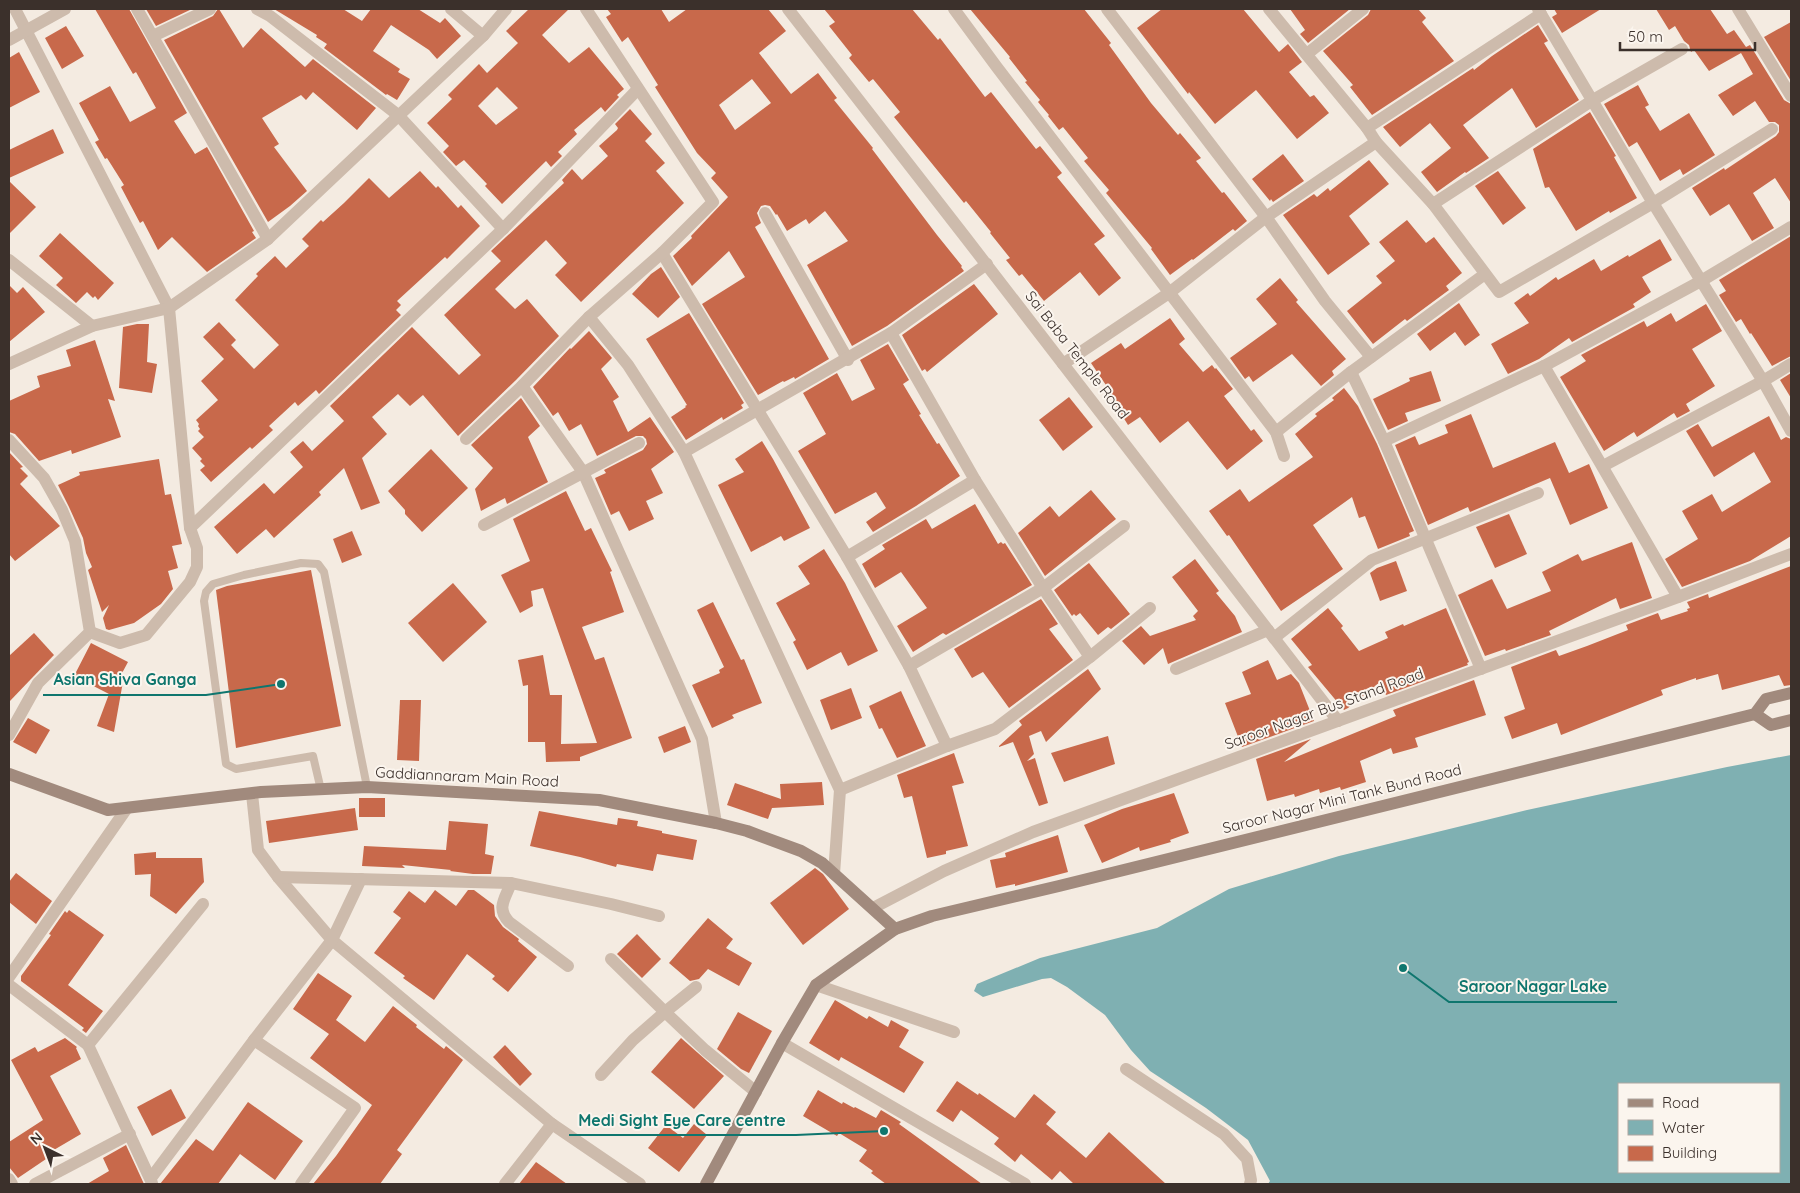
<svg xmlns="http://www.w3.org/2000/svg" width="1800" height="1193" font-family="Quicksand,sans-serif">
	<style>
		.water { fill: #7fb0b2; fill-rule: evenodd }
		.building { fill: #c8694b; fill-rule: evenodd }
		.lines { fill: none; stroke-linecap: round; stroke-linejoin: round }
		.service { stroke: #cdbbac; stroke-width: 8 }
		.minor { stroke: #cdbbac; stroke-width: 12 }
		.tertiary { stroke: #cdbbac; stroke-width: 12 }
		.secondary { stroke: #a18a7d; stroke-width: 12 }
		.labels { text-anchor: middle; stroke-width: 4; stroke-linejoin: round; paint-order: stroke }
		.street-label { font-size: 15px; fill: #3b302b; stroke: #fbf5ee }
		.leader { fill: none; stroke: #0f766e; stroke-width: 2 }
		.callout-dot { fill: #0f766e; stroke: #fbf5ee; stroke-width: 2 }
		.callout-label { font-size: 16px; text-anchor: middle; font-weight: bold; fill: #0f766e; stroke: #fbf5ee; stroke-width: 4; stroke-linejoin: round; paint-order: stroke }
	</style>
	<rect width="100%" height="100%" fill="#f4ebe1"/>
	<path class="water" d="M 1791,755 L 1791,1184 L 1268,1184 L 1270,1181 L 1248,1140 L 1206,1108 L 1150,1071 L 1131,1050 L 1105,1015 L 1067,987 L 1051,978 L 1042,979 L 983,997 L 974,991 L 977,984 L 1040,958 L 1157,928 L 1229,889 L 1339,856 L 1527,810 L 1727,767 ZM 1619,1084 L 1779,1084 L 1779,1172 L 1619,1172 Z"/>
	<g class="building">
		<polygon points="95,9 129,9 187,113 174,121 195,154 207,147 254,231 252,232 256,238 207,272 172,237 158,250 143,221 140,223 121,187 124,185 107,158 105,159 95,142 99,140 79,103 110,86 130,122 156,108 136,72 133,74"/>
		<polygon points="146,9 192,9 156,26"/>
		<polygon points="218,9 219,9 243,48 261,28 305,67 313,59 376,108 357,130 313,92 306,100 301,95 262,118 279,144 274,147 307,191 290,206 268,222 164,40 213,16"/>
		<polygon points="274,9 343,9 362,21 371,9 418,9 440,23 445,18 461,36 437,59 429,50 391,25 373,51 400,69 398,72 410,79 397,100 387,94 386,95 324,48 327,44 316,37 317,35"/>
		<path d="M 529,9 L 569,9 L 542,35 L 569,63 L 589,47 L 624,89 L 617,95 L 619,97 L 605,112 L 601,107 L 574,130 L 577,134 L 558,152 L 562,156 L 551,167 L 546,161 L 502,204 L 485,186 L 487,184 L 464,160 L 456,166 L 443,152 L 449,146 L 427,123 L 452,99 L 448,95 L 479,64 L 487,73 L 518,43 L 506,31 ZM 497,87 L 518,108 L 496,125 L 478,106 Z"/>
		<path d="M 607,9 L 661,9 L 669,22 L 687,9 L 768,9 L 786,31 L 759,53 L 791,94 L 818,73 L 837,98 L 834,100 L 873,148 L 872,149 L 937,235 L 962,266 L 961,267 L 964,271 L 887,326 L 852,346 L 807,265 L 848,241 L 825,211 L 809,224 L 806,219 L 787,231 L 777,214 L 776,215 L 770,206 L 765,205 L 761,206 L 757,213 L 761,223 L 755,227 L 829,359 L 795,379 L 794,377 L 784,382 L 783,381 L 758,395 L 702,304 L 745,277 L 729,251 L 692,286 L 673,256 L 692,238 L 691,236 L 728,197 L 711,178 L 716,173 L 697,153 L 655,87 L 658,85 L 628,37 L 622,42 L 606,17 L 611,14 ZM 752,79 L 771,103 L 735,130 L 719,105 Z"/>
		<polygon points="824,9 912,9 938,40 940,38 985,97 991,92 1036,149 1040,146 1062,173 1057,177 1105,236 1094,244 1121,278 1099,296 1080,272 1044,301 1022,274 1019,276 1006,260 1010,258 990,233 991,232 966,201 964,203 894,117 900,112 873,79 869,82 849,58 852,55 829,26 835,22"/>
		<polygon points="970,9 1084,9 1111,43 1109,45 1151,103 1178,135 1180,133 1201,158 1196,161 1222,193 1224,192 1247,221 1235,231 1233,229 1193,260 1192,259 1170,275 1151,249 1152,248 1106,193 1109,190 1084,161 1088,158 1063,127 1059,130 1048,116 1049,115 1038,102 1040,100 1025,82 1027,81 1009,58 1010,57"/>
		<polygon points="1162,9 1243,9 1279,52 1288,44 1302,62 1289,72 1310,97 1314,95 1329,113 1297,139 1256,90 1215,124 1189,92 1188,94 1137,28"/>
		<polygon points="1290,9 1350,9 1308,43 1300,34 1305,30"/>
		<polygon points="1371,9 1418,9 1426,18 1422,22 1454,61 1372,115 1350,87 1353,85 1323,51 1368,15"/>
		<polygon points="1554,9 1601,9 1562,33 1552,17 1557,14"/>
		<polygon points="1656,9 1710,9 1727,34 1734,30 1746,47 1750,45 1784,100 1791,104 1791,203 1775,178 1753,193 1774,228 1752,241 1729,204 1710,216 1692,188 1724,168 1725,170 1776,136 1779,132 1779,125 1775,122 1769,122 1755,101 1733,116 1718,95 1753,74 1741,53 1709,71 1694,50 1691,52 1689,45 1684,41 1675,26 1669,30"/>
		<polygon points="1791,22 1791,81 1764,37"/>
		<polygon points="1538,25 1548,41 1544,43 1579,100 1536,128 1512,88 1463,125 1489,158 1466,173 1465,172 1437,192 1421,172 1451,148 1430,123 1400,147 1383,127 1473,68 1474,70 1492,56"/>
		<polygon points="66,26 84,56 62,69 45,38"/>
		<polygon points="19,52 40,92 9,108 9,58"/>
		<polygon points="1638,85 1649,105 1645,107 1660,131 1689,113 1715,155 1683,175 1680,169 1660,181 1637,142 1629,147 1604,104"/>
		<polygon points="630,109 652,134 645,141 665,163 656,171 684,203 581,302 555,275 567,263 546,240 495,289 515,309 527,299 559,336 516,380 458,436 423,395 410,406 398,394 372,417 387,434 362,458 380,503 361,510 344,468 319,492 321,495 274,538 266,529 237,554 214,527 264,483 274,494 303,467 290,452 303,441 312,451 344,421 330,406 412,327 459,375 481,355 444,315 501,261 491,251 564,183 562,180 572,169 582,180 608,156 599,146 617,130 618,128 615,124"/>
		<polygon points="1590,112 1616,156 1614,157 1637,198 1610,213 1609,211 1576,231 1549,187 1545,188 1533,149"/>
		<polygon points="53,129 64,153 9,178 9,150"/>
		<polygon points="1283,154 1304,181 1273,202 1271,199 1270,201 1252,179"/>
		<polygon points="1369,160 1389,184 1349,216 1370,244 1328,275 1283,215 1314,194 1317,197 1328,188 1330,191"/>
		<polygon points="420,171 436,188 438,186 458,208 461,205 480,226 447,259 445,257 397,301 401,305 396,310 401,315 319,394 316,390 298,406 295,402 269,426 273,430 252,449 250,447 211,482 200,470 205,466 200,461 202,459 192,448 204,437 198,431 200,429 198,426 199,424 196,420 218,400 201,381 224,359 203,337 219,322 236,340 231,345 254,369 279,345 235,300 258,276 256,274 275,256 286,268 309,246 302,239 321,220 323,222 344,203 369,178 389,198"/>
		<polygon points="1498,171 1526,208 1503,225 1475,186"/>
		<polygon points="9,181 36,207 9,234"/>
		<polygon points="1407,220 1426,243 1434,237 1462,273 1446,286 1449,290 1407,321 1405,319 1373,344 1347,311 1382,283 1376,276 1395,261 1379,242"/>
		<polygon points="60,233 114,283 98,300 95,296 93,298 87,292 76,303 56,285 63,278 39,256"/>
		<polygon points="1791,236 1791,356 1772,366 1751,333 1750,334 1741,319 1736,322 1719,295 1726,291 1719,280"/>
		<polygon points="1660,239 1672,260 1642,277 1651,292 1633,304 1635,307 1572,342 1569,338 1539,359 1508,374 1491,344 1529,323 1514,303 1528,293 1530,296 1556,277 1558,280 1594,259 1601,271 1628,255 1629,257"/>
		<polygon points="661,267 680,297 658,318 632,294 651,274"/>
		<polygon points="1280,278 1298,300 1296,302 1346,359 1332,371 1334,375 1321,386 1292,354 1253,382 1249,376 1245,379 1230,358 1277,324 1256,299"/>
		<polygon points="974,284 998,314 927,372 925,369 922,371 902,335"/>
		<polygon points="9,285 17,293 23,287 45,312 9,342"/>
		<polygon points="1459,303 1480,335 1465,346 1455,332 1430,351 1417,334"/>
		<polygon points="1706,304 1722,331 1692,349 1715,386 1686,404 1690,411 1677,418 1674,413 1637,437 1634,432 1604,451 1560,377 1586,361 1581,355 1644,321 1647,327 1671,313 1676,322"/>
		<polygon points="689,313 744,403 741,405 743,408 723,420 722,417 686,440 671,417 686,407 685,406 687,405 646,339"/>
		<polygon points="1170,318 1185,339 1179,344 1203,372 1212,365 1215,369 1216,368 1233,389 1224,396 1251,431 1254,429 1263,441 1227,470 1188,421 1160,443 1140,417 1128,425 1110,396 1112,394 1091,363 1121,343 1125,349"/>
		<polygon points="137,324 149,324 147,362 157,364 152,393 119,388 123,327"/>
		<polygon points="589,331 612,358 601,369 619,397 613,401 628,432 650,417 674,452 651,469 663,493 646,501 654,519 629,531 619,511 611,515 595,478 606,473 604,470 643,450 647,444 646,439 643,436 636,436 597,456 581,424 569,431 558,412 553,416 533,387 570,348 571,349"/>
		<polygon points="95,340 115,401 108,399 121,437 72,454 71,450 39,461 15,434 9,432 9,401 40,387 37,376 71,366 66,350"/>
		<polygon points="888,344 909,380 903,384 921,414 919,415 937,444 939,443 960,476 916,506 873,532 866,522 886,508 876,492 835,514 798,451 826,434 803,393 837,373 852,401 875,389 860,360"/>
		<polygon points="1431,371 1441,401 1405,413 1408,421 1388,430 1373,399 1410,381 1409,378"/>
		<polygon points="1791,373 1791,398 1780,380"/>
		<polygon points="1344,388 1358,406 1377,444 1414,531 1409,533 1410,536 1378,549 1365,516 1359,518 1352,497 1313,525 1343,569 1281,611 1229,535 1227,536 1209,511 1240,489 1249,502 1313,457 1295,434 1317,416 1315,414 1334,400 1332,398"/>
		<polygon points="1069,397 1093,427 1063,451 1039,420"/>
		<polygon points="521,398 540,426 528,437 548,482 507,504 505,498 481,511 475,489 493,468 471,445"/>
		<polygon points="1471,414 1493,468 1555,442 1569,473 1589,464 1608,508 1570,525 1550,478 1470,512 1468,507 1428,525 1395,445 1415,436 1419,445 1448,433 1445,425"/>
		<polygon points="1769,416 1781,440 1786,437 1791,439 1791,536 1750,561 1682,587 1665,559 1698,539 1682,511 1712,494 1722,512 1771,482 1754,452 1714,477 1686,431 1698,424 1712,447"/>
		<polygon points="762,441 773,459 810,528 784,541 781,536 751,552 718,485 744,472 735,459"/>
		<polygon points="431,449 468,488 422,532 405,514 405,510 388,491"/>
		<polygon points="9,452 23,467 20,468 28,476 20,484 60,526 15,561 9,554"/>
		<polygon points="159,459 165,495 171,494 182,544 172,546 178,568 168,571 173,589 161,604 134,623 109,630 106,629 103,618 109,605 102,612 88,570 92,567 86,553 83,538 69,507 58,485 80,475 79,472"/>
		<polygon points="1091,490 1116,519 1045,576 1018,533 1050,506 1059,517"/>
		<polygon points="566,491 585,531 591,528 612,571 610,572 624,612 582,627 595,660 604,657 632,738 580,757 580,761 546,762 545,742 528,742 528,685 523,686 518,660 543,655 550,695 562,695 561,744 597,743 543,588 531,591 533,606 520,613 501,575 530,561 513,519"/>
		<polygon points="975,504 998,544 1001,542 1003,544 1005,543 1032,585 946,635 943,633 913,652 897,626 927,608 901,572 875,588 862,564 885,549 882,545 926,519 932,529"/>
		<polygon points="1509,514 1527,554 1495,568 1476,527"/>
		<polygon points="352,531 362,555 342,563 333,539"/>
		<polygon points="1632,542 1652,598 1620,609 1616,598 1549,631 1551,635 1506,651 1505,649 1485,656 1458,595 1492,579 1507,609 1551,591 1542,572 1578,554 1582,561"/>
		<polygon points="824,549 845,583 878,651 848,666 841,652 807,670 793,642 796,640 776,603 810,584 798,566"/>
		<polygon points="1195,559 1219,591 1216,593 1235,616 1242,632 1168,664 1163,648 1144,665 1122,641 1141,626 1150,636 1196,620 1193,616 1198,611 1172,577"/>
		<polygon points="1396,561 1407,591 1380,601 1370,573 1377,568"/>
		<polygon points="1089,563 1130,614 1111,629 1108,627 1098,635 1080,613 1076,616 1074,614 1072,616 1054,590"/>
		<polygon points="1791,566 1791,685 1784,686 1779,675 1722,690 1718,674 1696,680 1696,678 1661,690 1663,695 1561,735 1557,723 1512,739 1504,717 1525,709 1511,667 1556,650 1559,656 1587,646 1628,630 1626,625 1658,613 1661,620 1688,611 1687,609 1690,608 1687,602 1708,594 1709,598"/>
		<polygon points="311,570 341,726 236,748 216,590 227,586"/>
		<polygon points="453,583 487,622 443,662 408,623"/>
		<polygon points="1041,599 1058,624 1049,629 1073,660 1009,708 983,672 972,678 954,649"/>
		<polygon points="713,602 741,660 744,659 762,703 732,715 734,718 712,728 692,685 720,673 719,670 724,667 697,610"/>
		<polygon points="1328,608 1343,626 1341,628 1359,651 1388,638 1385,632 1403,624 1404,626 1446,608 1469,662 1467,663 1468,665 1386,695 1380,682 1348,708 1344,710 1308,667 1312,665 1309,661 1291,639"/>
		<polygon points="34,633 54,655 9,702 9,656"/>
		<polygon points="91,643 128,662 121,675 124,676 114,732 97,726 109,694 74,676"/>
		<polygon points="1268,660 1277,680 1291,674 1299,683 1314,721 1242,747 1225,703 1251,694 1242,672"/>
		<polygon points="1088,669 1101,689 1046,742 1041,731 1029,736 1034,754 1027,761 1035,758 1048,803 1039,806 1013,742 999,747 999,746 1022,725 1019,721"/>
		<polygon points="1474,680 1486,715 1415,738 1418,747 1393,754 1391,748 1360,761 1366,782 1341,790 1340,787 1320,793 1319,789 1295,797 1294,794 1267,801 1256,759 1311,739 1284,762 1396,716 1393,710"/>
		<polygon points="851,688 862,718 831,730 820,700"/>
		<polygon points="901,691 926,746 897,758 882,728 879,729 869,706"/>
		<polygon points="400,700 421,700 419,761 397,760"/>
		<polygon points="28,718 50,730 36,754 13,742"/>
		<polygon points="685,726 691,742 664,753 658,737"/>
		<polygon points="1108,736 1115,764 1064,782 1051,753"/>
		<polygon points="954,753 964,783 952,786 968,846 946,851 946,854 927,858 912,796 904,798 897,775"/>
		<polygon points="822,782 824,805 772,808 768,819 727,805 735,783 781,799 780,784"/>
		<polygon points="1174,793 1189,833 1170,840 1171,842 1140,851 1139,847 1102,863 1084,825 1122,809"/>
		<rect x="359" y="798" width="26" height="19"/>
		<polygon points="355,808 358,830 269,843 266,821"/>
		<polygon points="539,811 617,825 618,818 638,821 637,826 662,831 662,833 697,840 693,860 657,854 653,871 617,864 616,867 580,857 530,846"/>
		<polygon points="449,821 488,824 485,854 494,856 491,874 473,874 450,871 451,870 402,865 405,868 362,866 364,846 446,850"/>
		<polygon points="1058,835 1068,872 1015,886 1015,884 996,888 990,860 1006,857 1005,853"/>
		<polygon points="156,852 156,858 202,858 204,882 176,914 150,896 151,874 135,875 134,854"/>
		<polygon points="815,868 823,874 849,909 803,945 770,903"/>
		<polygon points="16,873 52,901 36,924 9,902 9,882"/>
		<polygon points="435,890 456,906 468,890 474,890 494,905 495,916 503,927 519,939 518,941 537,957 508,992 492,979 495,976 467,954 434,1000 403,978 405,976 374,953 401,918 393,912 409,891 425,903"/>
		<polygon points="69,910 104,935 68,985 103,1011 86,1033 82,1030 84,1028 21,981 21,976 51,935 49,934 65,911 67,913"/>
		<polygon points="708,918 733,939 726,948 752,963 739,986 708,969 699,979 690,981 669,963"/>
		<polygon points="637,934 661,959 642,978 617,954"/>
		<polygon points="318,973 352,996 336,1020 365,1042 393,1006 417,1025 416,1027 444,1049 446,1046 463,1060 397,1150 402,1154 380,1184 313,1184 336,1156 372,1105 310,1058 329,1034 293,1009"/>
		<polygon points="835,1000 867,1019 869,1016 888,1027 891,1020 909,1030 899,1047 924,1062 904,1093 841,1057 839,1061 809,1043"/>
		<polygon points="738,1012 772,1031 749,1073 741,1069 717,1049"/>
		<polygon points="65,1038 77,1047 76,1048 81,1059 50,1076 81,1134 47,1154 49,1157 18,1178 9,1167 9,1142 43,1120 11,1060 35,1047 38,1052"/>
		<polygon points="681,1038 724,1076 694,1109 651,1072"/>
		<polygon points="505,1045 532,1074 520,1086 493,1057"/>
		<polygon points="957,1081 978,1095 979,1093 1015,1118 1034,1094 1056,1112 1046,1124 1086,1158 1109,1132 1166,1184 1074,1184 1060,1171 1052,1180 1021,1154 1015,1162 994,1144 999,1138 961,1110 953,1122 936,1111"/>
		<polygon points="171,1089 186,1118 152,1136 137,1107"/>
		<polygon points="818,1090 842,1104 843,1102 854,1108 855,1107 876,1118 881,1110 901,1122 899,1124 982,1184 886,1184 871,1173 873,1171 859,1161 867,1150 839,1133 837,1136 803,1116"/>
		<polygon points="248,1102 303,1141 275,1180 240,1154 218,1184 160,1184 196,1139 213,1151"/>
		<polygon points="694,1124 707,1135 679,1172 648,1148 666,1125 683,1138"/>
		<polygon points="126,1145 144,1184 87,1184 109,1171 103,1158"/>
		<polygon points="536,1162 567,1184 519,1184"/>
	</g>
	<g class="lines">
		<polyline class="service" points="321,790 313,756 236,769 226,764 204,601 206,592 213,584 244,575 301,563 318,564 324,572 367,787"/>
		<g class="minor">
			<polyline points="15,9 169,308 190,528 197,548 197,567 190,582 146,635 120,643 90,632"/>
			<polyline points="137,9 268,239"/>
			<polyline points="257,9 270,16 398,115 503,229"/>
			<polyline points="451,9 483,36"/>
			<polyline points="954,9 996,66 1276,432 1284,456"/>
			<polyline points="1107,9 1266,217 1325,301 1371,357"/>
			<polyline points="1269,9 1367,128 1376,142 1433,204 1499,292 1653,203 1772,129"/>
			<polyline points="1738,9 1791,96"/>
			<polyline points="153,36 210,9"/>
			<polyline points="9,40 65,9"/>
			<polyline points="1307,54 1363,9"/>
			<polyline points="1367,128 1541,14"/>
			<polyline points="1433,204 1593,100 1682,49"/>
			<polyline points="765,213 848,360"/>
			<polyline points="662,253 847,557 909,666 947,746"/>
			<polyline points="9,260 92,326"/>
			<polyline points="589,317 628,365 684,452 840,790 834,874"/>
			<polyline points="891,333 975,480 1043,588 1090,657"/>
			<polyline points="1063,364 1169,293 1266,217 1376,142"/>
			<polyline points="1544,366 1678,597"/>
			<polyline points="1351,372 1384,441 1481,669"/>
			<polyline points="522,386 583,472 702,739 716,823"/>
			<polyline points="1276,432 1351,372 1485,274"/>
			<polyline points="466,439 522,386 589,317 662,253 713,202 586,9"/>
			<polyline points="9,440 44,478 62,510 75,541 90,632 38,683 9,735"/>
			<polyline points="1384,441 1544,366 1701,281 1791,227"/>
			<polyline points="684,452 891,333 987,264"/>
			<polyline points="1603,466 1763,381 1791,364"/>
			<polyline points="484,525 639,443"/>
			<polyline points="190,528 503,229 638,89"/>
			<polyline points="847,557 975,480"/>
			<polyline points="1274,638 1372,560 1538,493"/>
			<polyline points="909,666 1043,588 1124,526"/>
			<polyline points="1176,669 1268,630"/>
			<polyline points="840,790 947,746 995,729 1090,657 1150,608"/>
			<polyline points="252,794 258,850 278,877 332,940 552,1124 640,1184"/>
			<polyline points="278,877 511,883 611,904 659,916"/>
			<path d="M 511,883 C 505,899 496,908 509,922 L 568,966"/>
			<polyline points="611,959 665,1012 696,987"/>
			<polyline points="9,977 127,808"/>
			<polyline points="9,985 88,1045 203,904"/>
			<polyline points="816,985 954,1032"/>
			<polyline points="254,1040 355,1108 301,1184"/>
			<polyline points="782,1043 1025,1184"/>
			<polyline points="88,1045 152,1183"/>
			<polyline points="1126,1069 1224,1134 1247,1159 1251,1180 1250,1184"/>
			<polyline points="601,1075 633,1040 665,1012 705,1050 756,1092"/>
			<polyline points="151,1178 254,1040 332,940 361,879"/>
			<polyline points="9,1179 12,1184"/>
			<polyline points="35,1184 130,1134"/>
			<polyline points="505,1184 552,1124"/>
		</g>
		<g class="tertiary">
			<polyline points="788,9 966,238 1338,721"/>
			<polyline points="1538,9 1653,203 1763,381 1791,431"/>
			<polyline points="9,364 92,326 169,308 268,239 483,36 506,9"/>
			<polyline points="873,908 944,871 1033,832 1678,597 1791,554"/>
		</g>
		<g class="secondary">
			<polyline points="1755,714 1771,725 1791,720"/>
			<polyline points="9,774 108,810 261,792 367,787 599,800 716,823 747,831 801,851 822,863 895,929"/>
			<polyline points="706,1184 782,1043 816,985 895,929 932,916 1059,886 1755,714 1766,699 1791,693"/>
		</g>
	</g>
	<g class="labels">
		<g class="street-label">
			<text transform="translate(1077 355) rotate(52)" y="5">Sai Baba Temple Road</text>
			<text transform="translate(1324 709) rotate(-20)" y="5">Saroor Nagar Bus Stand Road</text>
			<text transform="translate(467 777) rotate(3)" y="5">Gaddiannaram Main Road</text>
			<text transform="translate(1342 799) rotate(-14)" y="5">Saroor Nagar Mini Tank Bund Road</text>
		</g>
	</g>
	<path class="leader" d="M281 684L206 695H43M1403 968L1449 1002H1617M884 1131L796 1135H569"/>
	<g class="callout-dot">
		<circle cx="281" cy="684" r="5"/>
		<circle cx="1403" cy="968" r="5"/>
		<circle cx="884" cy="1131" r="5"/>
	</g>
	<g class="callout-label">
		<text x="125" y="685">Asian Shiva Ganga</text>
		<text x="1533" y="992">Saroor Nagar Lake</text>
		<text x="682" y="1126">Medi Sight Eye Care centre</text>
	</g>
	<rect width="1800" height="1193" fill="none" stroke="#3b302b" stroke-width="20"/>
	<rect x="1618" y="1083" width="162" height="90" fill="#fbf5ee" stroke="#aea6a0"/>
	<rect x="1628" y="1099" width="25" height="8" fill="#a18a7d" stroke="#aea6a0"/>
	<text x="1662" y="1108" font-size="15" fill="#3b302b">Road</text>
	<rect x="1628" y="1120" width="25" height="15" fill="#7fb0b2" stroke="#aea6a0"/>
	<text x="1662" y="1133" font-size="15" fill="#3b302b">Water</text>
	<rect x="1628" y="1146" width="25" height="15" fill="#c8694b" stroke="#aea6a0"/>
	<text x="1662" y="1158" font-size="15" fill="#3b302b">Building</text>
	<g transform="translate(45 1148) rotate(318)" stroke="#fbf5ee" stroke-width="4" paint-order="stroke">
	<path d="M0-4L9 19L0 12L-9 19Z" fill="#3b302b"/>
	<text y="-8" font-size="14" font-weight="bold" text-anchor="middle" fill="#3b302b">N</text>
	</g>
	<path d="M1620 42v8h135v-8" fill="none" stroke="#3b302b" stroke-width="2.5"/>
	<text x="1628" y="42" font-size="15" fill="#3b302b" stroke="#fbf5ee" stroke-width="4" paint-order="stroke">50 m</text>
</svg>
